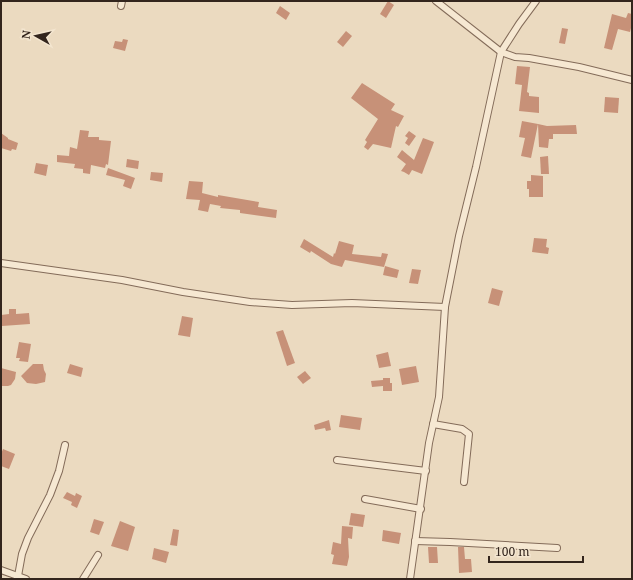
<svg xmlns="http://www.w3.org/2000/svg" width="633" height="580" font-family="'Noto Serif',serif">
	<style>
		.building { fill: #c79178 }
		.lines { fill: none; stroke-linecap: round; stroke-linejoin: round }
		.street-casing { stroke: #836b59; stroke-width: 8 }
		.street { stroke: #f6e8d2; stroke-width: 6 }
	</style>
	<rect width="100%" height="100%" fill="#ebdac0"/>
	<g class="building">
		<polygon points="388,1 394,5 386,18 380,14"/>
		<polygon points="280,6 290,13 286,20 276,13"/>
		<polygon points="628,13 632,14 632,24 630,32 618,29 612,50 604,48 612,14 626,18"/>
		<polygon points="562,28 568,29 565,44 559,43"/>
		<polygon points="346,31 352,36 343,47 337,42"/>
		<polygon points="123,39 128,40 125,51 113,48 115,41 122,42"/>
		<polygon points="517,66 530,67 527,92 529,93 529,96 539,97 539,113 519,111 522,85 515,84"/>
		<polygon points="362,83 395,104 391,110 404,116 398,127 396,126 391,148 373,144 368,150 364,147 367,142 365,140 378,119 351,98"/>
		<polygon points="605,97 619,98 618,113 604,112"/>
		<polygon points="522,121 538,124 531,158 521,156 525,138 519,137"/>
		<polygon points="538,124 547,126 576,125 577,134 553,134 553,139 549,139 548,148 539,147"/>
		<polygon points="80,130 89,131 88,137 99,137 99,140 111,141 108,165 106,164 105,168 91,165 90,174 83,173 83,169 74,168 75,164 57,162 57,155 69,156 70,147 77,149"/>
		<polygon points="409,131 416,136 409,146 405,143 408,138 405,136"/>
		<polygon points="1,133 8,138 8,139 18,143 16,150 12,149 11,151 1,148"/>
		<polygon points="423,138 434,142 422,174 412,170 409,175 404,172 401,171 406,164 397,157 402,150 414,160"/>
		<polygon points="548,156 549,174 541,174 540,157"/>
		<polygon points="127,159 139,161 138,169 126,167"/>
		<polygon points="36,163 48,165 46,176 34,173"/>
		<polygon points="108,168 135,178 131,189 123,186 125,180 106,175"/>
		<polygon points="151,172 163,173 162,182 150,180"/>
		<polygon points="531,175 543,176 543,197 529,197 529,189 527,189 527,181 531,181"/>
		<polygon points="189,181 203,182 202,193 218,197 218,195 259,202 258,207 277,210 276,218 240,213 240,210 220,208 221,206 210,204 208,212 198,210 200,200 186,199"/>
		<polygon points="534,238 547,239 546,247 549,248 548,254 532,252"/>
		<polygon points="304,239 333,257 334,253 335,254 339,241 354,245 352,254 381,257 382,253 388,254 384,267 345,260 342,267 331,264 311,251 310,253 300,247"/>
		<polygon points="385,266 399,270 397,278 383,275"/>
		<polygon points="412,269 421,270 418,284 409,283"/>
		<polygon points="492,288 503,291 499,306 488,303"/>
		<polygon points="9,309 16,309 16,314 29,313 30,324 2,326 1,315 9,314"/>
		<polygon points="182,316 193,318 190,337 178,335"/>
		<polygon points="283,330 295,363 287,366 276,332"/>
		<polygon points="19,342 31,344 28,362 19,361 20,358 16,358"/>
		<polygon points="388,352 391,366 379,368 376,355"/>
		<polygon points="33,364 43,364 44,370 46,374 45,382 36,384 27,383 21,376"/>
		<polygon points="70,364 83,368 81,377 67,373"/>
		<polygon points="416,366 419,382 402,385 399,369"/>
		<polygon points="1,368 16,372 15,379 11,385 8,386 1,386"/>
		<polygon points="305,371 311,378 303,384 297,377"/>
		<polygon points="383,378 390,378 390,383 392,383 392,391 383,391 383,386 372,387 371,381 383,380"/>
		<polygon points="341,415 362,418 360,430 339,427"/>
		<polygon points="329,420 331,430 326,431 325,428 315,430 314,425"/>
		<polygon points="3,449 15,454 9,469 1,466 1,454"/>
		<polygon points="67,492 75,496 76,493 82,496 77,508 71,505 72,502 63,498"/>
		<polygon points="351,513 365,515 363,527 349,525"/>
		<polygon points="94,519 104,522 99,535 90,532"/>
		<polygon points="120,521 135,527 128,551 111,546"/>
		<polygon points="342,526 353,527 352,539 348,538 349,557 347,566 332,564 334,555 331,554 333,542 341,544"/>
		<polygon points="173,529 179,530 177,546 170,545"/>
		<polygon points="383,530 401,533 399,544 382,541"/>
		<polygon points="428,547 437,547 438,563 429,563"/>
		<polygon points="458,547 464,547 465,559 471,559 472,572 459,573"/>
		<polygon points="154,548 169,552 166,563 152,559"/>
	</g>
	<g class="lines">
		<defs>
			<g id="street">
				<polyline points="436,1 501,52 515,57 529,58 579,67 632,80"/>
				<polyline points="121,6 122,1"/>
				<polyline points="1,263 122,280 183,292 250,302 292,305 352,303 445,307"/>
				<polyline points="433,424 462,429 469,434 464,482"/>
				<polyline points="337,460 426,471"/>
				<polyline points="365,499 421,509"/>
				<polyline points="415,541 450,542 557,548"/>
				<polyline points="1,570 26,579"/>
				<polyline points="18,576 22,554 28,538 50,495 59,471 65,445"/>
				<polyline points="83,579 98,555"/>
				<polyline points="410,579 429,443 439,397 445,307 459,236 476,167 501,52 519,24 536,1"/>
			</g>
		</defs>
		<use href="#street" class="street-casing"/>
		<use href="#street" class="street"/>
	</g>
	<rect width="633" height="580" fill="none" stroke="#33251d" stroke-width="4"/>
	<g transform="translate(36 36) rotate(278)" stroke="#f3e5cf" stroke-width="3" paint-order="stroke">
	<path d="M0-3L7 15L0 10L-7 15Z" fill="#33251d"/>
	<text y="-6" font-size="11" font-weight="bold" text-anchor="middle" fill="#33251d">N</text>
	</g>
	<path d="M489 556v6h94v-6" fill="none" stroke="#33251d" stroke-width="2"/>
	<text x="495" y="556" font-size="12" fill="#33251d" stroke="#f3e5cf" stroke-width="3" paint-order="stroke">100 m</text>
</svg>
